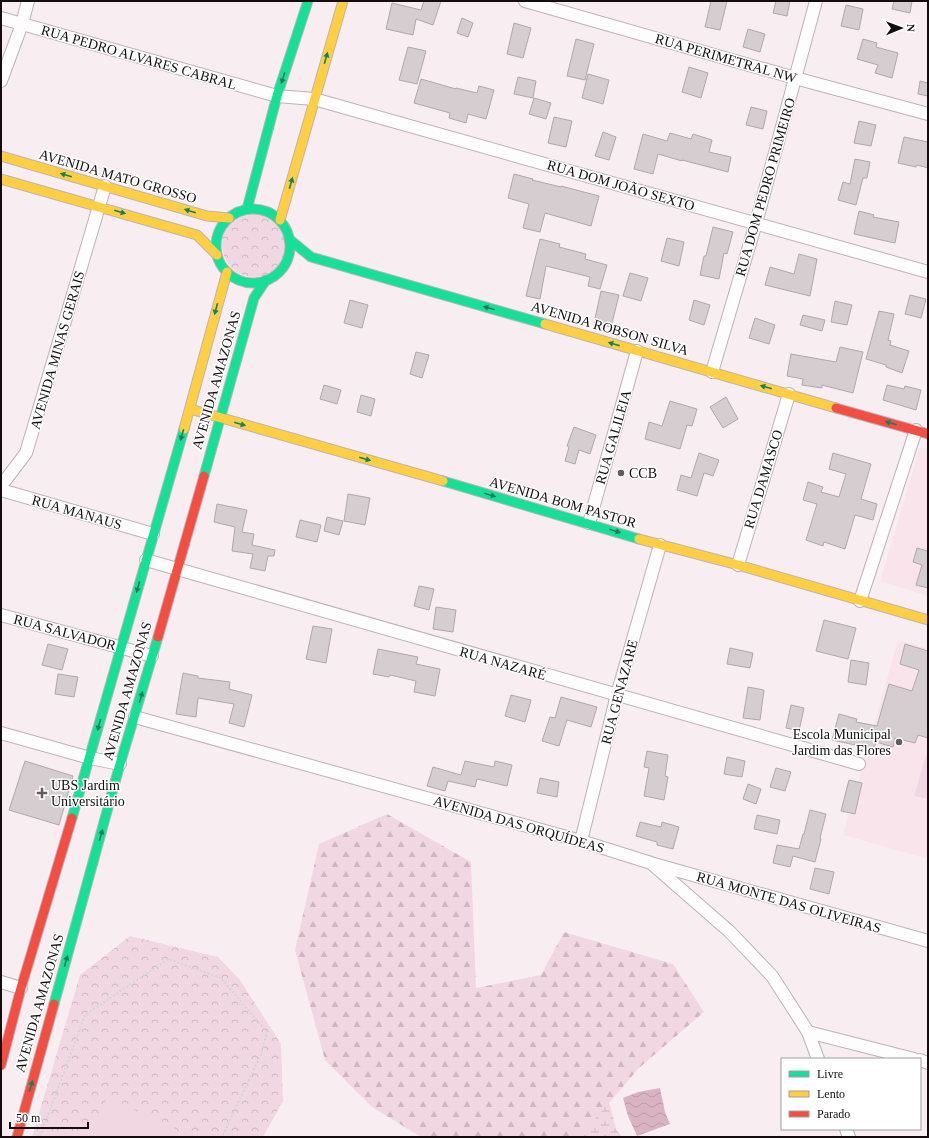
<svg xmlns="http://www.w3.org/2000/svg" width="929" height="1138" font-family="Georgia,serif">
	<style>
		.built { fill: #fae4ec }
		.forest { fill: url(#forest-firs) }
		.wetland { fill: url(#wetland-marsh) }
		.park { fill: url(#park-crowns) }
		.pitch { fill: #f1d7e2 }
		.water { fill: url(#water-waves) }
		.building { fill: #d6cdd0; stroke: #afa8aa }
		.lines { fill: none; stroke-linecap: round; stroke-linejoin: round }
		.street-casing { stroke: #bcb3b7; stroke-width: 14 }
		.fast-casing { stroke: #bcb3b7; stroke-width: 11 }
		.slow-casing { stroke: #bcb3b7; stroke-width: 11 }
		.jam-casing { stroke: #bcb3b7; stroke-width: 11 }
		.path { stroke: #d7d4d5; stroke-width: 2; stroke-dasharray: 2 2; stroke-linecap: butt }
		.street { stroke: #fefcfd; stroke-width: 12 }
		.fast { stroke: #16e098; stroke-width: 9 }
		.slow { stroke: #ffcf43; stroke-width: 9 }
		.jam { stroke: #f24e42; stroke-width: 9 }
		.oneway { fill: #15815a }
		.poi-dot { fill: #645b5e; stroke: #fff; stroke-width: 1.5 }
		.labels { text-anchor: middle; stroke-width: 3; stroke-linejoin: round; paint-order: stroke }
		.street-label { font-size: 14px; fill: #140c0f; stroke: #fff }
		.poi-label { font-size: 14px; fill: #140c0f; stroke: #fff; text-anchor: start }
	</style>
	<defs>
		<pattern id="forest-firs" width="22" height="20" patternUnits="userSpaceOnUse"><rect width="22" height="20" fill="#f1d7e2"/><path d="M5 1l3.5 6h-7zM16 11l3.5 6h-7z" fill="#ceb7c1"/></pattern>
		<pattern id="wetland-marsh" width="20" height="14" patternUnits="userSpaceOnUse"><rect width="20" height="14" fill="#f1d7e2"/><path d="M1 5h8M5 5V1M11 12h8M15 12V8" fill="none" stroke="#ceb7c1"/></pattern>
		<pattern id="park-crowns" width="20" height="18" patternUnits="userSpaceOnUse"><rect width="20" height="18" fill="#f1d7e2"/><path d="M2 6a3 3 0 1 1 6 0M12 15a3 3 0 1 1 6 0" fill="none" stroke="#ceb7c1"/></pattern>
		<pattern id="water-waves" width="16" height="10" patternUnits="userSpaceOnUse"><rect width="16" height="10" fill="#dab3c3"/><path d="M0 5q4-4 8 0t8 0" fill="none" stroke="#ba99a6"/></pattern>
	</defs>
	<rect width="100%" height="100%" fill="#f8eef2"/>
	<g class="built">
		<polygon points="920,447 928,449 928,596 880,581"/>
		<polygon points="898,640 928,649 928,859 843,835"/>
	</g>
	<polygon class="forest" points="387,814 471,862 476,988 541,975 564,932 673,964 704,1012 639,1068 580,1137 421,1137 372,1107 325,1060 295,950 319,844"/>
	<polygon class="wetland" points="609,1102 616,1129 622,1137 580,1137"/>
	<g class="park">
		<circle cx="254" cy="245" r="32"/>
		<polygon points="130,936 218,957 240,980 281,1044 283,1101 263,1137 32,1137 80,975"/>
	</g>
	<g class="pitch">
		<polygon points="926,755 928,756 928,799 914,796"/>
		<polygon points="107,1097 176,1129 173,1137 88,1137"/>
	</g>
	<polygon class="water" points="660,1088 665,1112 670,1124 637,1136 628,1116 623,1098 638,1092"/>
	<g class="building">
		<polygon points="424,1 441,1 433,25 416,19 413,35 386,29 392,3 421,10"/>
		<polygon points="711,1 727,1 720,30 705,27"/>
		<polygon points="776,1 790,1 787,16 773,13"/>
		<polygon points="894,1 912,1 910,13 892,9"/>
		<polygon points="846,5 863,9 859,30 841,26"/>
		<polygon points="462,18 473,23 468,37 457,33"/>
		<polygon points="514,23 531,28 523,58 507,54"/>
		<polygon points="748,29 765,34 760,52 743,47"/>
		<polygon points="576,39 594,44 585,80 567,76"/>
		<polygon points="863,39 877,43 876,47 898,53 892,78 875,73 878,65 857,59"/>
		<polygon points="408,47 426,51 417,84 399,80"/>
		<polygon points="689,67 708,73 701,98 682,92"/>
		<polygon points="588,74 609,80 603,104 582,98"/>
		<polygon points="518,77 536,81 533,98 514,94"/>
		<polygon points="421,79 456,89 456,88 477,93 479,86 494,90 486,119 468,114 466,123 449,118 450,113 414,103"/>
		<polygon points="920,81 928,83 928,96 918,94"/>
		<polygon points="534,98 551,103 546,119 529,114"/>
		<polygon points="751,107 767,111 763,129 746,125"/>
		<polygon points="554,117 572,121 566,147 548,143"/>
		<polygon points="859,121 876,125 871,146 854,143"/>
		<polygon points="603,132 616,137 609,160 595,156"/>
		<polygon points="670,133 691,139 693,134 712,140 709,152 731,157 728,172 682,160 682,161 658,154 653,174 634,169 643,134 667,141"/>
		<polygon points="904,137 928,142 928,168 917,165 916,167 898,163"/>
		<polygon points="855,159 870,162 867,178 863,178 856,205 838,200 843,182 850,184"/>
		<polygon points="514,174 533,179 532,180 561,187 561,186 599,196 591,226 545,213 540,232 523,228 529,204 508,198"/>
		<polygon points="859,211 874,215 873,217 899,222 895,243 854,234"/>
		<polygon points="713,227 733,232 727,254 724,253 719,279 700,275 704,256 706,256"/>
		<polygon points="667,238 684,242 679,266 661,261"/>
		<polygon points="540,239 560,244 559,247 586,254 585,259 607,265 600,289 588,286 590,277 546,266 540,299 526,296"/>
		<polygon points="799,254 817,259 810,296 765,285 770,267 794,274"/>
		<polygon points="630,273 648,278 641,301 623,296"/>
		<polygon points="601,291 619,295 611,327 594,323"/>
		<polygon points="910,295 926,299 921,318 905,314"/>
		<polygon points="350,300 368,305 362,328 344,323"/>
		<polygon points="694,300 710,305 704,325 689,320"/>
		<polygon points="835,301 852,305 847,325 831,322"/>
		<polygon points="879,311 894,314 888,340 891,341 890,345 909,351 902,373 886,367 886,365 866,359"/>
		<polygon points="803,315 825,320 822,331 800,325"/>
		<polygon points="755,318 775,325 769,344 749,338"/>
		<polygon points="840,347 863,352 853,393 822,385 822,388 802,385 803,379 787,376 791,354 836,362"/>
		<polygon points="416,352 429,355 422,378 410,374"/>
		<polygon points="324,385 341,390 337,404 320,399"/>
		<polygon points="887,385 904,389 905,386 921,390 916,410 883,400"/>
		<polygon points="361,395 375,399 371,416 357,412"/>
		<polygon points="726,397 738,419 723,428 710,407"/>
		<polygon points="670,401 697,409 692,426 687,425 680,449 645,439 649,422 662,426"/>
		<polygon points="574,427 596,435 590,454 579,450 575,464 565,461 569,447 567,446"/>
		<polygon points="699,453 719,460 713,476 704,473 697,496 677,490 681,475 691,478"/>
		<polygon points="833,453 871,464 861,499 877,504 873,520 855,515 845,549 824,542 823,546 806,540 817,504 803,500 808,482 823,487 821,492 839,497 846,474 829,469"/>
		<polygon points="348,494 370,498 365,525 344,521"/>
		<polygon points="217,504 247,510 242,532 254,534 252,545 275,550 274,556 268,556 265,571 250,568 253,554 232,551 235,527 214,522"/>
		<polygon points="327,517 343,521 339,535 324,531"/>
		<polygon points="300,520 321,525 317,542 296,537"/>
		<polygon points="917,548 928,551 928,588 916,585 922,565 913,562"/>
		<polygon points="419,586 434,589 429,610 414,606"/>
		<polygon points="436,607 456,610 453,632 433,629"/>
		<polygon points="824,620 856,628 848,659 816,651"/>
		<polygon points="313,626 332,629 326,663 306,659"/>
		<polygon points="48,644 68,649 62,670 42,665"/>
		<polygon points="905,644 928,651 928,738 918,735 915,743 895,738 893,747 876,742 874,749 832,740 839,714 857,719 856,722 877,726 889,684 912,691 919,670 900,664"/>
		<polygon points="730,648 753,653 750,668 727,664"/>
		<polygon points="378,649 418,657 416,664 440,669 435,696 414,692 416,681 390,675 389,677 373,674"/>
		<polygon points="851,660 869,663 866,685 848,682"/>
		<polygon points="183,673 198,676 198,678 230,682 229,689 252,695 244,727 229,723 234,704 198,698 196,717 176,714"/>
		<polygon points="58,674 78,677 74,697 55,694"/>
		<polygon points="748,687 764,690 760,720 743,718"/>
		<polygon points="511,695 531,700 525,722 505,716"/>
		<polygon points="561,697 597,707 591,727 567,720 559,746 542,741 550,717 555,718"/>
		<polygon points="791,705 804,708 799,731 786,728"/>
		<polygon points="647,751 668,755 665,776 668,777 664,800 644,796 649,768 644,767"/>
		<polygon points="727,757 745,761 742,777 724,774"/>
		<polygon points="25,761 73,776 59,825 9,810"/>
		<polygon points="465,761 494,767 495,761 512,765 507,786 477,779 475,787 448,781 445,791 427,786 433,767 461,775"/>
		<polygon points="776,768 791,772 785,791 770,787"/>
		<polygon points="540,778 559,782 557,797 537,793"/>
		<polygon points="849,780 862,783 855,814 841,811"/>
		<polygon points="748,784 761,789 756,804 743,799"/>
		<polygon points="810,810 826,814 820,838 821,839 815,862 793,856 790,867 773,863 777,845 799,849 803,834 804,834"/>
		<polygon points="757,815 780,820 777,834 754,829"/>
		<polygon points="640,822 661,827 662,822 679,827 673,849 657,845 657,842 636,836"/>
		<polygon points="815,868 834,872 829,894 810,889"/>
	</g>
	<g class="lines">
		<defs>
			<g id="street">
				<polyline points="525,1 795,78 928,114"/>
				<polyline points="1,18 277,96 314,99 928,272"/>
				<polyline points="1,81 22,24 28,1"/>
				<polyline points="712,372 756,223 816,1"/>
				<polyline points="1,486 26,453 105,186"/>
				<polyline points="1,490 153,534"/>
				<polyline points="589,523 637,351"/>
				<polyline points="146,560 859,764"/>
				<polyline points="738,565 789,394"/>
				<polyline points="860,601 916,430"/>
				<polyline points="1,615 152,656"/>
				<polyline points="135,717 581,841 651,863 730,932 772,976 808,1032 818,1059"/>
				<polyline points="1,733 90,758 120,764"/>
				<polyline points="581,841 617,695 660,545"/>
				<polyline points="654,864 928,941"/>
				<polyline points="1,982 21,988"/>
				<polyline points="808,1032 914,1059"/>
				<polyline points="920,1060 928,1063"/>
				<polyline points="846,1129 849,1137"/>
			</g>
			<g id="fast">
				<polyline points="247,209 277,96 308,1"/>
				<circle cx="253" cy="246" r="37"/>
				<polyline points="289,239 311,257 545,324"/>
				<polyline points="204,476 254,298 266,280"/>
				<polyline points="443,481 639,539"/>
				<polyline points="72,818 184,429"/>
				<polyline points="54,1004 120,764 158,637"/>
			</g>
			<g id="slow">
				<polyline points="1,156 207,216 229,218"/>
				<polyline points="1,179 197,235 217,255"/>
				<polyline points="280,220 343,1"/>
				<polyline points="545,324 836,408"/>
				<polyline points="190,409 443,481"/>
				<polyline points="184,429 227,272"/>
				<polyline points="639,539 738,565 928,620"/>
			</g>
			<g id="jam">
				<polyline points="836,408 928,434"/>
				<polyline points="158,637 204,476"/>
				<polyline points="1,1065 21,988 72,818"/>
				<polyline points="17,1137 54,1004"/>
			</g>
		</defs>
		<use href="#street" class="street-casing"/>
		<use href="#fast" class="fast-casing"/>
		<use href="#slow" class="slow-casing"/>
		<use href="#jam" class="jam-casing"/>
		<polyline class="path" points="40,1137 85,1015 168,959 221,978 267,1032 261,1054 222,1137"/>
		<use href="#street" class="street"/>
		<use href="#fast" class="fast"/>
		<use href="#slow" class="slow"/>
		<use href="#jam" class="jam"/>
	</g>
	<defs><path id="oneway-solid" d="M-6-.8H1V-3.2L6.5 0L1 3.2V.8H-6Z"/></defs>
	<g class="oneway">
		<use href="#oneway-solid" transform="translate(326 58) rotate(-74)"/>
		<use href="#oneway-solid" transform="translate(283 78) rotate(108)"/>
		<use href="#oneway-solid" transform="translate(66 175) rotate(-164)"/>
		<use href="#oneway-solid" transform="translate(291 183) rotate(-74)"/>
		<use href="#oneway-solid" transform="translate(190 211) rotate(-163)"/>
		<use href="#oneway-solid" transform="translate(120 212) rotate(16)"/>
		<use href="#oneway-solid" transform="translate(489 308) rotate(-164)"/>
		<use href="#oneway-solid" transform="translate(216 309) rotate(105)"/>
		<use href="#oneway-solid" transform="translate(614 344) rotate(-164)"/>
		<use href="#oneway-solid" transform="translate(766 387) rotate(-164)"/>
		<use href="#oneway-solid" transform="translate(891 423) rotate(-164)"/>
		<use href="#oneway-solid" transform="translate(240 424) rotate(16)"/>
		<use href="#oneway-solid" transform="translate(182 435) rotate(106)"/>
		<use href="#oneway-solid" transform="translate(365 459) rotate(16)"/>
		<use href="#oneway-solid" transform="translate(490 495) rotate(16)"/>
		<use href="#oneway-solid" transform="translate(615 531) rotate(17)"/>
		<use href="#oneway-solid" transform="translate(138 587) rotate(106)"/>
		<use href="#oneway-solid" transform="translate(141 697) rotate(-74)"/>
		<use href="#oneway-solid" transform="translate(99 725) rotate(105)"/>
		<use href="#oneway-solid" transform="translate(101 835) rotate(-74)"/>
		<use href="#oneway-solid" transform="translate(66 961) rotate(-74)"/>
		<use href="#oneway-solid" transform="translate(31 1086) rotate(-74)"/>
	</g>
	<g class="poi-dot">
		<circle cx="621" cy="473" r="4"/>
		<circle cx="899" cy="742" r="4"/>
		<path d="M40 787h4v4h4v4h-4v4h-4v-4h-4v-4h4z"/>
	</g>
	<g class="labels">
		<g class="street-label">
			<text transform="translate(139 57) rotate(16)" y="5">RUA PEDRO ALVARES CABRAL</text>
			<text transform="translate(726 58) rotate(16)" y="5">RUA PERIMETRAL NW</text>
			<text transform="translate(118 176) rotate(16)" y="5">AVENIDA MATO GROSSO</text>
			<text transform="translate(621 185) rotate(16)" y="5">RUA DOM JOÃO SEXTO</text>
			<text transform="translate(765 187) rotate(-74)" y="5">RUA DOM PEDRO PRIMEIRO</text>
			<text transform="translate(610 328) rotate(16)" y="5">AVENIDA ROBSON SILVA</text>
			<text transform="translate(57 350) rotate(-74)" y="5">AVENIDA MINAS GERAIS</text>
			<text transform="translate(216 380) rotate(-74)" y="5">AVENIDA AMAZONAS</text>
			<text transform="translate(613 437) rotate(-74)" y="5">RUA GALILEIA</text>
			<text transform="translate(763 479) rotate(-73)" y="5">RUA DAMASCO</text>
			<text transform="translate(563 502) rotate(16)" y="5">AVENIDA BOM PASTOR</text>
			<text transform="translate(77 512) rotate(16)" y="5">RUA MANAUS</text>
			<text transform="translate(65 632) rotate(15)" y="5">RUA SALVADOR</text>
			<text transform="translate(503 663) rotate(16)" y="5">RUA NAZARÉ</text>
			<text transform="translate(127 691) rotate(-74)" y="5">AVENIDA AMAZONAS</text>
			<text transform="translate(619 692) rotate(-75)" y="5">RUA GENAZARE</text>
			<text transform="translate(519 824) rotate(16)" y="5">AVENIDA DAS ORQUÍDEAS</text>
			<text transform="translate(789 902) rotate(16)" y="5">RUA MONTE DAS OLIVEIRAS</text>
			<text transform="translate(39 1003) rotate(-74)" y="5">AVENIDA AMAZONAS</text>
		</g>
		<g class="poi-label">
			<text x="629" y="478">CCB</text>
			<text x="891" y="739" text-anchor="end">Escola Municipal<tspan x="891" dy="16">Jardim das Flores</tspan></text>
			<text x="51" y="790">UBS Jardim<tspan x="51" dy="16">Universitário</tspan></text>
		</g>
	</g>
	<rect width="929" height="1138" fill="none" stroke="#140c0f" stroke-width="4"/>
	<rect x="781" y="1058" width="140" height="72" fill="#ffffff" stroke="#a19e9f"/>
	<rect x="789" y="1071" width="20" height="6" fill="#16e098" stroke="#a19e9f"/>
	<text x="817" y="1078" font-size="12" fill="#140c0f">Livre</text>
	<rect x="789" y="1091" width="20" height="6" fill="#ffcf43" stroke="#a19e9f"/>
	<text x="817" y="1098" font-size="12" fill="#140c0f">Lento</text>
	<rect x="789" y="1111" width="20" height="6" fill="#f24e42" stroke="#a19e9f"/>
	<text x="817" y="1118" font-size="12" fill="#140c0f">Parado</text>
	<g transform="translate(901 28) rotate(89)" stroke="#ffffff" stroke-width="3" paint-order="stroke">
	<path d="M0-3L7 15L0 10L-7 15Z" fill="#140c0f"/>
	<text y="-6" font-size="11" font-weight="bold" text-anchor="middle" fill="#140c0f">N</text>
	</g>
	<path d="M10 1122v6h78v-6" fill="none" stroke="#140c0f" stroke-width="2"/>
	<text x="16" y="1122" font-size="12" fill="#140c0f" stroke="#ffffff" stroke-width="3" paint-order="stroke">50 m</text>
</svg>
